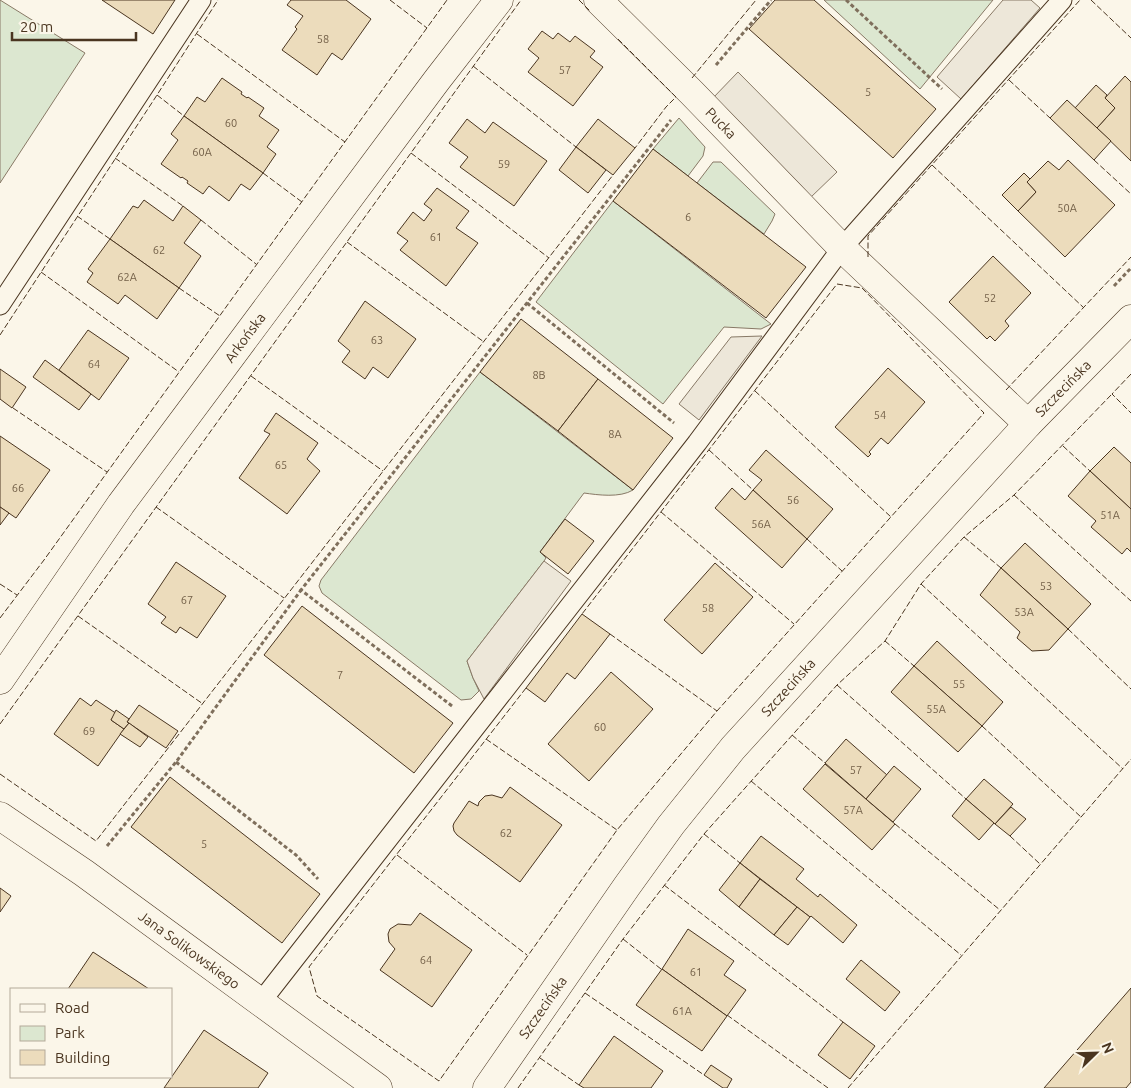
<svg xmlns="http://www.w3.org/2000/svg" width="1131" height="1088" font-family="Ubuntu,sans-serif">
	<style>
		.green { fill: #dce7d0; stroke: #887966 }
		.parking { fill: #ede7d9; stroke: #887966 }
		.building { fill: #ecdcbc; stroke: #4a3520 }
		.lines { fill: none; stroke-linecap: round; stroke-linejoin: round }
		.service-casing { stroke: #4a3520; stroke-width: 21 }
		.minor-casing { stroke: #4a3520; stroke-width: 29 }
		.path { stroke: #7f6f5c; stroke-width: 3; stroke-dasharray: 4 2.5; stroke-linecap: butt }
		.service { stroke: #fbf6e9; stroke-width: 19 }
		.minor { stroke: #fbf6e9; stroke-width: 28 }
		.fence { stroke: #4a3520; stroke-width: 1; stroke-dasharray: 6 2.5; stroke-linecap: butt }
		.labels { text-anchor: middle; stroke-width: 4; stroke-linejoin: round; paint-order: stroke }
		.number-label { font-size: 11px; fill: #725f47 }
		.street-label { font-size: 14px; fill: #4a3520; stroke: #fbf6e9 }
	</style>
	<rect width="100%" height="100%" fill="#fbf6e9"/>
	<g class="green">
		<polygon points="0,0 85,53 0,183"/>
		<polygon points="824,0 993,0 920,89"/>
		<polygon points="679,118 705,147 703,156 688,176 653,149"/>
		<polygon points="713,162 721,162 775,214 772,221 764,234 697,183"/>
		<polygon points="613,201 771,324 761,329 724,327 663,404 536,302"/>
		<path d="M 480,372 L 633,490 C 620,498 598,495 584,493 L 540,552 L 546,558 L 544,561 L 467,661 L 473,678 L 479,691 L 471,699 L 461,700 L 322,593 L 319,586 L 321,580 Z"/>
	</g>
	<g class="parking">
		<polygon points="1003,0 1031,0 1040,8 961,99 937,77"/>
		<polygon points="738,72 837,172 810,198 712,99"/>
		<polygon points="762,336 699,420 679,404 731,337"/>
		<polygon points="544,561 571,581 484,699 473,678 467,661"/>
	</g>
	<g class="building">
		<polygon points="102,0 175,0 153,34"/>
		<polygon points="291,0 346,0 371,19 342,60 332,53 317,75 282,50 297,29 295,27 303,16 287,5"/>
		<polygon points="775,0 814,0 936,109 893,158 749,29"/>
		<polygon points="542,31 553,39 558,33 570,42 575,36 595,51 590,57 603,67 573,106 528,72 539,58 528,49"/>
		<polygon points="1125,76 1131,82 1131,161 1097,128 1115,108 1105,98"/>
		<polygon points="222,78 242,92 241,94 247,98 248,97 264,108 259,116 279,130 267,147 276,154 263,173 184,116 197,97 205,102"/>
		<polygon points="1096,85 1107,95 1105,98 1115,108 1097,128 1075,108"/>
		<polygon points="1067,100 1111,141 1094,160 1050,118"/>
		<polygon points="184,116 263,173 250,190 241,184 229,201 209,186 203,194 187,183 188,181 182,177 181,178 161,164 178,140 171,134"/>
		<polygon points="467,119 485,133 493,122 547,161 514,206 460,167 468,157 449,143"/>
		<polygon points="598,119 635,148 613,175 576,147"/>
		<polygon points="576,147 606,170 588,193 559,170"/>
		<polygon points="653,149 806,267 766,318 613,201"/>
		<polygon points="1068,160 1115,205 1065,257 1018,211 1036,192 1027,182 1048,161 1059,170"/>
		<polygon points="1024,173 1030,179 1027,182 1036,192 1018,211 1002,195"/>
		<polygon points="437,188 469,211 456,228 478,243 446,286 400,250 408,241 397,233 413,212 424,221 432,210 424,204"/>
		<polygon points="144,200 173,221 183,206 201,220 184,243 201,256 179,288 110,239 133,206 138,208"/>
		<polygon points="110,239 179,288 157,319 125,295 118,304 87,282 93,273 88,269"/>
		<polygon points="993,256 1031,293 1005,321 1009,326 995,341 990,336 987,339 949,302"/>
		<polygon points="365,301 416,339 388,378 373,367 365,379 342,362 350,351 338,341"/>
		<polygon points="521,319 598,379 558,431 480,372"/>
		<polygon points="88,330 129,358 99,400 59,370"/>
		<polygon points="45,360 91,394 79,410 33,377"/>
		<polygon points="888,368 925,402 888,444 881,438 869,452 871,454 868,457 835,427"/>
		<polygon points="0,369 26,387 12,408 0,399"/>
		<polygon points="598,379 673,438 633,490 558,431"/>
		<polygon points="276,413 318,443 307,459 320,471 287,514 239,478 270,434 264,431"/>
		<polygon points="0,436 50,470 16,518 0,507"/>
		<polygon points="1114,447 1131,463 1131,509 1090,471"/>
		<polygon points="766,450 833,509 807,539 753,490 762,480 749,470"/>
		<polygon points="1090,471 1131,509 1131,552 1127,548 1122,554 1091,527 1096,521 1068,496"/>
		<polygon points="732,488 745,500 753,490 807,539 782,568 715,508"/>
		<polygon points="0,507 9,513 0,525"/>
		<polygon points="565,519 594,541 568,574 540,552"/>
		<polygon points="1025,543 1091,604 1068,629 1001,568"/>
		<polygon points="176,562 226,596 197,638 180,627 176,633 161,623 166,617 148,604"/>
		<polygon points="715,563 753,597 702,654 664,620"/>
		<polygon points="1001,568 1068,629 1049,650 1032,651 1017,638 1020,632 980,595"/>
		<polygon points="302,606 453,723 414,773 264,655"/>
		<polygon points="582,614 610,634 575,679 567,673 545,702 526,688"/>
		<polygon points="937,641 1003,702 982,726 914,666"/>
		<polygon points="914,666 982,726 958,752 891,692"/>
		<polygon points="611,672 653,709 589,781 548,744"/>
		<polygon points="80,698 91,706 96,700 114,712 116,713 111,720 124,729 98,766 54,734"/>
		<polygon points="139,705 178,731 166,748 127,722"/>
		<polygon points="116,710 129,719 127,722 129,723 124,729 111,720"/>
		<polygon points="129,723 148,737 140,747 120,734"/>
		<polygon points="846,739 887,775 866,799 825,763"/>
		<polygon points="825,764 895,824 872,850 803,789"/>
		<polygon points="894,766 921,789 893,822 866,799"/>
		<polygon points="170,777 320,894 282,943 131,827"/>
		<polygon points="984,779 1013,804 995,824 966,799"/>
		<polygon points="510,787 562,825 520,882 457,835 454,831 453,826 454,823 469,801 478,806 479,802 485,796 492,795 502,798"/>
		<polygon points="966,799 994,823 979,840 952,816"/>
		<polygon points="1011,807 1026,819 1010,836 995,824"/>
		<polygon points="761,836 804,869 796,879 818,897 820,894 857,925 843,943 811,916 810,917 740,863"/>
		<polygon points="740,863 760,879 739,907 719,890"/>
		<polygon points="760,879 797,907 774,935 739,907"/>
		<polygon points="0,888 11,896 0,912"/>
		<polygon points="797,907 810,917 788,945 774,935"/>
		<polygon points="420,913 472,950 432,1007 380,970 395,949 389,942 388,934 390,929 398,924 411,925"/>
		<polygon points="688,929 734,961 724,975 746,990 727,1016 662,969"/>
		<polygon points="93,952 149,989 68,989"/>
		<polygon points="861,960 900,992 885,1011 846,979"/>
		<polygon points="662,969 727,1016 702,1051 636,1005"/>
		<polygon points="1131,988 1131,1082 1126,1088 1044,1088"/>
		<polygon points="843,1022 875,1046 850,1079 818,1055"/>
		<polygon points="204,1030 268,1073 258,1088 164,1088"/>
		<polygon points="614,1036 663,1071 651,1088 584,1088 579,1085"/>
		<polygon points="711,1065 732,1079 727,1088 723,1088 704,1075"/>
	</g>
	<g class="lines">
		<defs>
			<g id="service">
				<polyline points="0,305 201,0"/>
				<polyline points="260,1003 697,443 842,248 1062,0"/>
			</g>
			<g id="minor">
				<path id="s1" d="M 598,0 L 692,93 L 842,248 L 1028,424"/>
				<path id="s2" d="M 0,680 L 121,504 L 437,80 L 499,0"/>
				<path id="s3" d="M 0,816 L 84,873 L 378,1088"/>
				<path id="s4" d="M 487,1088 L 627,886 L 671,825 L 733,748 L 1028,424 L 1131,319"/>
			</g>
		</defs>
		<use href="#service" class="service-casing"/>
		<use href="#minor" class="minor-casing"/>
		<g class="path">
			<polyline points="846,0 942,89"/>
			<polyline points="716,65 771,0"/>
			<polyline points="1114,286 1131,268"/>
			<polyline points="527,303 674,423"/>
			<polyline points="452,706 301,590 671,120"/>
			<polyline points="176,762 296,855 318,879"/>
			<polyline points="107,846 176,762 301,590"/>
		</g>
		<use href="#service" class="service"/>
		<use href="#minor" class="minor"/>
		<g class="fence">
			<polyline points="390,0 427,28"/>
			<polyline points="579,0 590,11"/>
			<polyline points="1091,0 1131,38"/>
			<polyline points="197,34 345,142"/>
			<polyline points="618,39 676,97 666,107 635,148"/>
			<polyline points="473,66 576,147"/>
			<polyline points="692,78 756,0"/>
			<polyline points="1009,80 1050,118"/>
			<polyline points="157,95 184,116"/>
			<polyline points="411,153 549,258"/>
			<polyline points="115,158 183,206"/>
			<polyline points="1094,160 1131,194"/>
			<polyline points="932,165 1084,308"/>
			<polyline points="263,173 302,202"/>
			<polyline points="77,216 110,239"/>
			<polyline points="201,220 256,264"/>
			<polyline points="347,242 484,342"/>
			<polyline points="868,257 868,236 1080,0"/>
			<polyline points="41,272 179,372"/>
			<polyline points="179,288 220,316"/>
			<polyline points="0,335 157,95 218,0"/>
			<polyline points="1131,374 1112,394 1131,413"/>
			<polyline points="251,376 383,471"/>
			<polyline points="1006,390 1131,257"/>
			<polyline points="755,391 891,517"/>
			<polyline points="13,408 107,472"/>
			<polyline points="1063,446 1090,471"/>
			<polyline points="709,450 753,490"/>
			<polyline points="1014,495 1131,601"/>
			<polyline points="156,507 284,598"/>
			<polyline points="661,512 794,624"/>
			<polyline points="964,537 1001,568"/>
			<polyline points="807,539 842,571"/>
			<polyline points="0,584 17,595"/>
			<polyline points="921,584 1123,769"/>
			<polyline points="78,616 203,704"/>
			<polyline points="0,618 44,560 447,0"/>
			<polyline points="1068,629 1131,689"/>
			<polyline points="610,634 717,711"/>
			<polyline points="885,641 914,666"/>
			<polyline points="837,685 966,799"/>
			<polyline points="526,688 309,967 317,996 439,1081 617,830 717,711 984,413 862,288 837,284 582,614"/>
			<polyline points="0,724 521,0"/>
			<polyline points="982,726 1081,817"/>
			<polyline points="792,735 825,763"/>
			<polyline points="486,739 617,830"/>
			<polyline points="0,774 96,841 613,175"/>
			<polyline points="751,781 961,955"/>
			<polyline points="895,824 1000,910"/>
			<polyline points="704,834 740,863"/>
			<polyline points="1010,836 1040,864"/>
			<polyline points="397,855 527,955"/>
			<polyline points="664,885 843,1022"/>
			<polyline points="623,939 661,969"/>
			<polyline points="585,993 704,1075"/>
			<polyline points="727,1015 828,1088"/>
			<polyline points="540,1058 579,1085"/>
			<polyline points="518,1088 623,939 704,834 837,685 885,641 921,584 964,537 1014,495 1112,394"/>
			<polyline points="848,1088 1131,759"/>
		</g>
	</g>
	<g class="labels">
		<g class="number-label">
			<text x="323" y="43">58</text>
			<text x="565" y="74">57</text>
			<text x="868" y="96">5</text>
			<text x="231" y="127">60</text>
			<text x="202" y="156">60A</text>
			<text x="504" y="168">59</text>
			<text x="1067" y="212">50A</text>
			<text x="688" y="221">6</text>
			<text x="436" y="241">61</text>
			<text x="159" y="254">62</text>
			<text x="127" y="281">62A</text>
			<text x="990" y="302">52</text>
			<text x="377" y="344">63</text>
			<text x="94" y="368">64</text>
			<text x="539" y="379">8B</text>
			<text x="880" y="419">54</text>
			<text x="615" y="438">8A</text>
			<text x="281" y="469">65</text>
			<text x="18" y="492">66</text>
			<text x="793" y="504">56</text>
			<text x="1110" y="519">51A</text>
			<text x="761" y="528">56A</text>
			<text x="1046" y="590">53</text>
			<text x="187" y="604">67</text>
			<text x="708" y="612">58</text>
			<text x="1024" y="616">53A</text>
			<text x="340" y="679">7</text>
			<text x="959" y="688">55</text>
			<text x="936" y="713">55A</text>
			<text x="600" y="731">60</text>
			<text x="89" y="735">69</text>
			<text x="856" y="774">57</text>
			<text x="853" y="814">57A</text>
			<text x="506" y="837">62</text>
			<text x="204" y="848">5</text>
			<text x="426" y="964">64</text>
			<text x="696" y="976">61</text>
			<text x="682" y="1015">61A</text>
		</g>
		<g class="street-label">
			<text dy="5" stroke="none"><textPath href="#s1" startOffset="174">Pucka</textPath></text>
			<text dy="5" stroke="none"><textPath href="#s2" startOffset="421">Arkońska</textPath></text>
			<text dy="5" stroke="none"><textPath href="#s4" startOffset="908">Szczecińska</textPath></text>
			<text dy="5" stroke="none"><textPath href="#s4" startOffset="502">Szczecińska</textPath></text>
			<text dy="5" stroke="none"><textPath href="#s3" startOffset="232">Jana Solikowskiego</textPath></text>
			<text dy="5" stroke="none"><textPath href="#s4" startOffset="98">Szczecińska</textPath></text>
		</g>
	</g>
	<rect x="10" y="988" width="162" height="90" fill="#fbf6e9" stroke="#b4a999"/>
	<rect x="20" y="1004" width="25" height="8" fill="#fbf6e9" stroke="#b4a999"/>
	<text x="55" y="1013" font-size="15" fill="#4a3520">Road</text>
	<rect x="20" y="1026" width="25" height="15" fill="#dce7d0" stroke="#b4a999"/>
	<text x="55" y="1038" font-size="15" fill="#4a3520">Park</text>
	<rect x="20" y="1050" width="25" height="15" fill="#ecdcbc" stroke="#b4a999"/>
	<text x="55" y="1063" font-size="15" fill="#4a3520">Building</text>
	<g transform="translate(1096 1053) rotate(67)" stroke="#fbf6e9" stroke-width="4" paint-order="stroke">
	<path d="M0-4L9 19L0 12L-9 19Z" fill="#4a3520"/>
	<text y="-8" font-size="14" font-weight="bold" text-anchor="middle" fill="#4a3520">N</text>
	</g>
	<path d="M12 32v8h124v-8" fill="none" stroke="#4a3520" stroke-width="2.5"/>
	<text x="20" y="32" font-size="15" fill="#4a3520" stroke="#fbf6e9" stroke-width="4" paint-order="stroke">20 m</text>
</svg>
